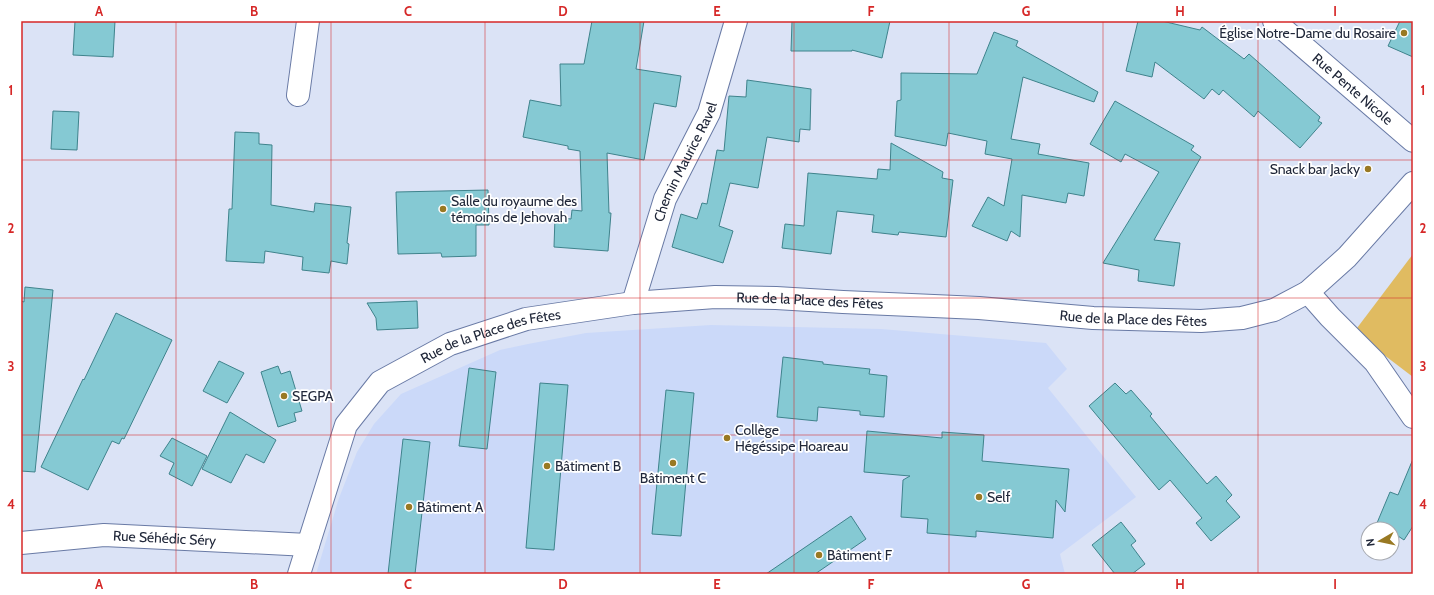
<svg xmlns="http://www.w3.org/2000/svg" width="1434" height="595" font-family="Cabin,sans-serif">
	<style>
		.built { fill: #cbd9f9 }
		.green { fill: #e0bb61 }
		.building { fill: #85c9d3; stroke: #3f838c }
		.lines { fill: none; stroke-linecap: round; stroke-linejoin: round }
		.minor-casing { stroke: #697aa5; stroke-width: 24 }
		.minor { stroke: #fff; stroke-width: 22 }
		.grid { fill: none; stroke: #d62828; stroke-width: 1; stroke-opacity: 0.55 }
		.poi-dot { fill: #997923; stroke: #fff; stroke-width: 1.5 }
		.labels { text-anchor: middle; stroke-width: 3.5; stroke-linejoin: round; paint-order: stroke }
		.poi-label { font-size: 14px; fill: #202739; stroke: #fff; text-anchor: start }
		.street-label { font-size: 14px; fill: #202739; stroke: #fff }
		.neatline { fill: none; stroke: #d62828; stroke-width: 1.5 }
		.grid-label { font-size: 13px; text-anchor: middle; font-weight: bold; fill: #d62828 }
	</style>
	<rect width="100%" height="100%" fill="#dbe3f6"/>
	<polygon class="built" points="711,325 881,329 1046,343 1067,369 1048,388 1136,497 1060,554 1065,574 316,574 339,498 357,452 374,424 401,394 500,350 528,344 586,333"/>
	<polygon class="green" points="1413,254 1413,377 1354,332"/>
	<g class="building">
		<polygon points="75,21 115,21 113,57 73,55"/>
		<polygon points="592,21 644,21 636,69 681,76 676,107 654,103 644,160 607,153 609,213 611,213 608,251 554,247 555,217 571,219 572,210 582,211 580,151 568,149 568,146 523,137 530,100 561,106 560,64 584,64"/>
		<polygon points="792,21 890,21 882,58 852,50 852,51 791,51"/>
		<polygon points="1138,21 1162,21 1200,30 1202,27 1244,59 1249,54 1320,117 1318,121 1322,123 1300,148 1258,111 1254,117 1223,90 1219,95 1212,89 1204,99 1155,62 1152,77 1126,71"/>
		<polygon points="1400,21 1413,21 1413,57 1388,46"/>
		<polygon points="994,32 1018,41 1016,46 1098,92 1094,102 1023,77 1011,139 1040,144 1038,154 1089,163 1084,196 1068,193 1066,203 1022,195 1020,237 1011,231 1007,241 972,226 988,197 1004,206 1012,159 985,154 987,141 948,133 946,146 895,136 897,101 901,100 901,73 977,74"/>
		<polygon points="747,80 811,89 810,130 800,129 799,142 767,137 758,188 730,183 719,226 733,231 723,263 672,247 681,214 697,219 702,203 707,204 717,150 724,151 729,96 746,97"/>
		<polygon points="1115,101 1194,146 1191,150 1201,157 1154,240 1180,243 1174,286 1138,281 1139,270 1103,263 1159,172 1125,154 1121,162 1090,144"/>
		<polygon points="53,111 79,112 77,150 51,149"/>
		<polygon points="235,132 259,133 259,144 272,145 271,205 314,212 315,203 351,207 347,243 349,244 347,264 331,261 329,273 302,270 303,257 265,251 264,263 226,261 229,209 232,209"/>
		<polygon points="891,143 943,172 942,178 953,180 946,237 899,232 898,235 872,232 874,215 837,211 831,254 782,248 785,224 804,226 808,173 877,179 878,169 890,170"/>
		<polygon points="488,190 489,225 476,225 476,256 442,257 441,253 398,254 396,192"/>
		<polygon points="25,287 53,290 35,472 21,471 21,301 24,302"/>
		<polygon points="417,301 418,328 377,330 376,318 367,303"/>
		<polygon points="116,313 172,340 124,439 122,438 119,444 112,441 88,490 41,467 83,379 84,380"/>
		<polygon points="783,357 823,362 823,364 870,369 869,374 887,376 884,417 860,415 860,411 818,407 817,421 777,417"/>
		<polygon points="219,361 244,373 227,403 203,391"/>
		<polygon points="278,366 281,374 290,371 302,411 294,413 296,421 278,427 261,372"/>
		<polygon points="469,368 496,372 487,449 459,446"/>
		<polygon points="540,383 568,385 554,550 526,548"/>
		<polygon points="1115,383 1126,394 1131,390 1152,414 1150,416 1207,484 1216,476 1232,495 1226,501 1240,517 1211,541 1196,523 1202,518 1170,480 1159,490 1089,406"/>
		<polygon points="666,390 694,393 681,536 652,534"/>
		<polygon points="230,412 276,440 264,463 246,454 231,483 202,469"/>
		<polygon points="867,431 942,438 942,432 984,435 982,461 1069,469 1065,512 1056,500 1053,538 976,531 976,537 927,533 928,519 901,517 903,480 910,476 864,472"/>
		<polygon points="172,438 207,456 192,486 169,474 174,463 160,456"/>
		<polygon points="403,439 430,442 415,574 388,574"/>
		<polygon points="1413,459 1413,526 1404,540 1392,532 1392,529 1386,529 1377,523 1390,492 1398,495"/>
		<polygon points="851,516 866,539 815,574 766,574"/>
		<polygon points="1121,522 1136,541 1131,545 1145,564 1132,574 1115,574 1092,545"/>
	</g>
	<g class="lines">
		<defs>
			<g id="minor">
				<path id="s1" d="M 1274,21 L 1413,141"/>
				<polyline points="298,95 308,21"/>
				<polyline points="1308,292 1330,317 1375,362 1413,417"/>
				<path id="s2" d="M 633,303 L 665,199 L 709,113 L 736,21"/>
				<path id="s3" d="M 21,543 L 104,535 L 308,545"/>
				<path id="s4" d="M 299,574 L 346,425 L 380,382 L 450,344 L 526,319 L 633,303 L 715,297 L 776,298 L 843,302 L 979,308 L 1093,318 L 1201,321 L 1242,318 L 1274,310 L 1308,292 L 1347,257 L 1413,183"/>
			</g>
		</defs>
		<use href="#minor" class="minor-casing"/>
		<use href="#minor" class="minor"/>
	</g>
	<path class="grid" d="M 176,21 L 176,574M 331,21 L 331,574M 485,21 L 485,574M 640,21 L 640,574M 794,21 L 794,574M 949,21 L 949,574M 1103,21 L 1103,574M 1258,21 L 1258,574M 21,160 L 1413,160M 21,298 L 1413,298M 21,435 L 1413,435"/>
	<g class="poi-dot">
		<circle cx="1404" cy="33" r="4"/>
		<circle cx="1368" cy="169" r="4"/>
		<circle cx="443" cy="209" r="4"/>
		<circle cx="284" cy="396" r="4"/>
		<circle cx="727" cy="438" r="4"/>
		<circle cx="673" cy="463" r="4"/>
		<circle cx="547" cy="466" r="4"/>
		<circle cx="979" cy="497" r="4"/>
		<circle cx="409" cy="507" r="4"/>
		<circle cx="819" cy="555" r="4"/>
	</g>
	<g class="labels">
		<g class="poi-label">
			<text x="1396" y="38" text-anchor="end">Église Notre-Dame du Rosaire</text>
			<text x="1360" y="174" text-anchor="end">Snack bar Jacky</text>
			<text x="451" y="206">Salle du royaume des<tspan x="451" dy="16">témoins de Jehovah</tspan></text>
			<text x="292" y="401">SEGPA</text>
			<text x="735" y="435">Collège<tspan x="735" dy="16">Hégéssipe Hoareau</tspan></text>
			<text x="555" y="471">Bâtiment B</text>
			<text x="673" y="483" text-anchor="middle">Bâtiment C</text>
			<text x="987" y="502">Self</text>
			<text x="417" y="512">Bâtiment A</text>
			<text x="827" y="560">Bâtiment F</text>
		</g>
		<g class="street-label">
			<text dy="5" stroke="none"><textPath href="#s1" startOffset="104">Rue Pente Nicole</textPath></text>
			<text dy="5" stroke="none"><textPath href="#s2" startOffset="151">Chemin Maurice Ravel</textPath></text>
			<text dy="5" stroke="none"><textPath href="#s4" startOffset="656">Rue de la Place des Fêtes</textPath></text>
			<text dy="5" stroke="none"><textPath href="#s4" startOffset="980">Rue de la Place des Fêtes</textPath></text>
			<text dy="5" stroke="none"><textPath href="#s4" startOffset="332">Rue de la Place des Fêtes</textPath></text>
			<text dy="5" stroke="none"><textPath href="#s3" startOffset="144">Rue Séhédic Séry</textPath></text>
		</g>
	</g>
	<rect width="1434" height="595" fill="none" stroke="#ffffff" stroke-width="44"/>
	<g transform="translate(1380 541) rotate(261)"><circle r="19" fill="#ffffff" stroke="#a6a9b0"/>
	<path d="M0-3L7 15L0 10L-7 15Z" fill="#997923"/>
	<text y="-6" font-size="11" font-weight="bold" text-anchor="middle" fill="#202739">N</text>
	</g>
	<rect x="22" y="22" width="1390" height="551" class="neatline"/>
	<g class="grid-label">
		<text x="99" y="16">A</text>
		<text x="254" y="16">B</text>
		<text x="408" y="16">C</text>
		<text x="563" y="16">D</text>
		<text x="717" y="16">E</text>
		<text x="871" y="16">F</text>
		<text x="1026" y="16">G</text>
		<text x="1180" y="16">H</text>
		<text x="1335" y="16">I</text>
		<text x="11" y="95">1</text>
		<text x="1423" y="95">1</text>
		<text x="11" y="233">2</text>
		<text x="1423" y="233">2</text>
		<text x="11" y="371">3</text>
		<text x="1423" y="371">3</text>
		<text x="11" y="509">4</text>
		<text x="1423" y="509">4</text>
		<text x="99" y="589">A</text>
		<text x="254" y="589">B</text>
		<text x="408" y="589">C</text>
		<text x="563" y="589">D</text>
		<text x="717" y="589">E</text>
		<text x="871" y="589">F</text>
		<text x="1026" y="589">G</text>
		<text x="1180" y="589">H</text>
		<text x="1335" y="589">I</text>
	</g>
</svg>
